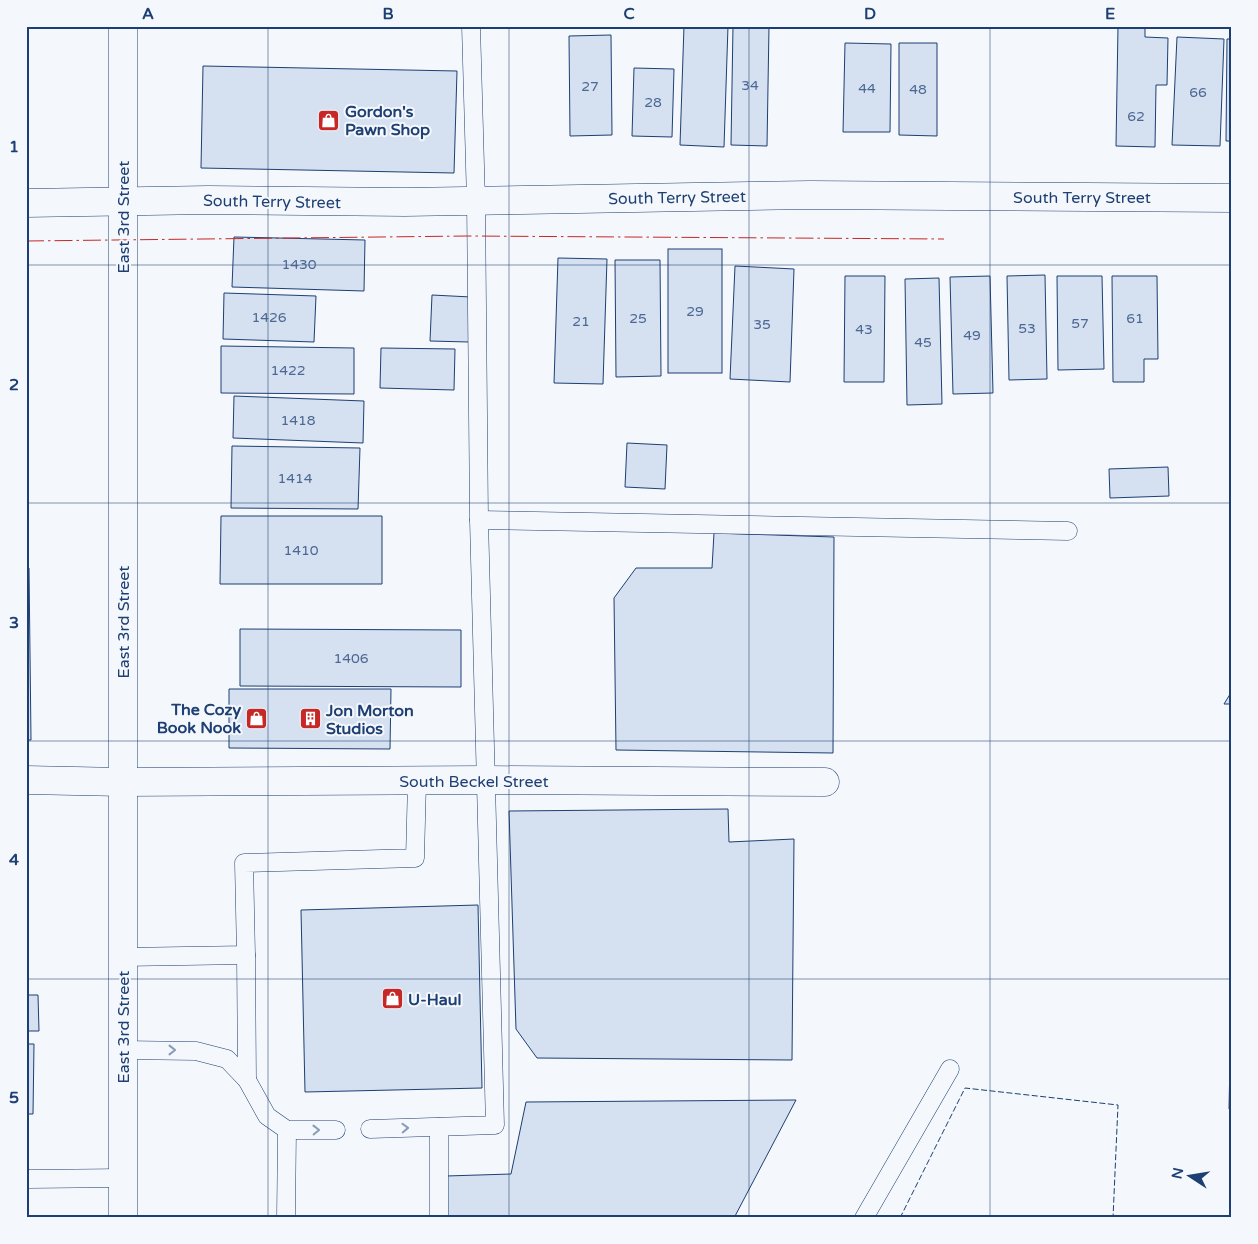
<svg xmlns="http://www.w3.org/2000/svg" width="1258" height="1244" font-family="'Varela Round',sans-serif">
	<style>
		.building { fill: #d5e0f0; stroke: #1d3f73 }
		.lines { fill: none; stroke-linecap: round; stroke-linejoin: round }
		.lane-casing { stroke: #1d3f73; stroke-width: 19 }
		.street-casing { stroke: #1d3f73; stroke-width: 29 }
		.primary-casing { stroke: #1d3f73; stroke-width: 29 }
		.lane { stroke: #f4f7fb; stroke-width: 18 }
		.street { stroke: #f4f7fb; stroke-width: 28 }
		.primary { stroke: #f4f7fb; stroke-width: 28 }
		.fence { stroke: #1d3f73; stroke-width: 1; stroke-dasharray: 6 2.5; stroke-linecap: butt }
		.power { stroke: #c62828; stroke-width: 1; stroke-dasharray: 18 4 2.5 4; stroke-linecap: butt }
		.oneway { stroke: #889bb7 }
		.grid { fill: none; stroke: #1d3f73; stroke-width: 1; stroke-opacity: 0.55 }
		.labels { text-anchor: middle; stroke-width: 4; stroke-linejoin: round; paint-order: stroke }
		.number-label { font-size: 14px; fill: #4b6792 }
		.poi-label { font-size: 16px; font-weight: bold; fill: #1d3f73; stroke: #f4f7fb; text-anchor: start }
		.street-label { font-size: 16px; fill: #1d3f73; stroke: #f4f7fb }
		.neatline { fill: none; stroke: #1d3f73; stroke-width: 2 }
		.grid-label { font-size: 16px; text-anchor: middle; font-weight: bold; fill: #1d3f73 }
	</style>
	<rect width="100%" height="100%" fill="#f4f7fb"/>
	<g class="building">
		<polygon points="684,26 728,26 724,147 680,145"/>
		<polygon points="733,26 769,26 767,146 731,145"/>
		<polygon points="1118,26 1145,26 1145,37 1168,38 1167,85 1156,85 1155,147 1116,146"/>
		<polygon points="611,35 612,135 570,136 569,36"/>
		<polygon points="1177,37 1224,39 1220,146 1172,145"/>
		<polygon points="1227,39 1232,39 1232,141 1226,141"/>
		<polygon points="845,43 891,44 890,132 843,132"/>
		<polygon points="899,43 937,43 937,136 899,135"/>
		<polygon points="203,66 457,71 454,173 201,168"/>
		<polygon points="634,68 674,69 672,137 632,136"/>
		<polygon points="234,237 365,240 364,291 232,287"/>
		<rect x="668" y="249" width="54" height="124"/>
		<polygon points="558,258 607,259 603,384 554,383"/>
		<polygon points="615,260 660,260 661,376 616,377"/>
		<polygon points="735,266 794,269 790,382 730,379"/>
		<polygon points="1045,275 1047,379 1009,380 1007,276"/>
		<polygon points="845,276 885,276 884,382 844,382"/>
		<polygon points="990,276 993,393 953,394 950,277"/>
		<polygon points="1057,276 1102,276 1104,369 1058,370"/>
		<polygon points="1112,276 1157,276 1158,359 1144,359 1144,382 1113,382"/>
		<polygon points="939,278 942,404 907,405 905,279"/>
		<polygon points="224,293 316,296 314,342 223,339"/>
		<polygon points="432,295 471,297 469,342 430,341"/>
		<polygon points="221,346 354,348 354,394 221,393"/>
		<polygon points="381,348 455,349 454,390 380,388"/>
		<polygon points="234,396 364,401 363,443 233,438"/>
		<polygon points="627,443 667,445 665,489 625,487"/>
		<polygon points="232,446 360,448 358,509 231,508"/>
		<polygon points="1168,467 1169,496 1110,498 1109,469"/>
		<polygon points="221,516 382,516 382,584 220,584"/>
		<polygon points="714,533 834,537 833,753 616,750 614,598 636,568 712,568"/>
		<polygon points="26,568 29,568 31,740 26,740"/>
		<polygon points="240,629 461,630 461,687 240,686"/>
		<polygon points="229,689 391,689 390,749 229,748"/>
		<polygon points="1232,691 1232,704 1224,704"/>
		<polygon points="728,809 729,842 794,839 792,1060 537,1058 516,1029 509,811"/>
		<polygon points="478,905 482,1088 305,1092 301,910"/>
		<polygon points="26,995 38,995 39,1031 26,1031"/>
		<polygon points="26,1044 34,1044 33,1114 26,1114"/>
		<polygon points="1230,1060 1232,1060 1232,1109 1229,1109"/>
		<polygon points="796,1100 734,1218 445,1218 446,1176 511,1174 526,1102"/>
	</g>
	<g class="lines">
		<defs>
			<g id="lane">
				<polyline points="479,520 1068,531"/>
				<polyline points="246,955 247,1080"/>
				<polyline points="123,957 246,955 244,863 415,858 417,782"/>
				<polyline points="123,1050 196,1051 227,1059 247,1080 267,1116 287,1130 336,1130"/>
				<polyline points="370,1129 495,1125 479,520 476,201 471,26"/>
				<polyline points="26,1178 29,1179 122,1178"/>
				<polyline points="286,1218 287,1130"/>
				<polyline points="439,1218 439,1127"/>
				<polyline points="864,1218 950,1069"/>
			</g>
			<g id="street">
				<polyline points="26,203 208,200 405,202 810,195 1232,198"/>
				<polyline points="26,780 123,782 487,780 825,782"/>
			</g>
			<polyline id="primary" points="123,1218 123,26"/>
		</defs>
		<use href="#lane" class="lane-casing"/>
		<use href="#street" class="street-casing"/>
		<use href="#primary" class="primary-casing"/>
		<use href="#lane" class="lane"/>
		<use href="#street" class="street"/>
		<use href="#primary" class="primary"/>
		<polyline class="fence" points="900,1218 965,1088 1118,1105 1113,1218"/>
		<polyline class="power" points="26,241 468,236 944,239"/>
	</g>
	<defs><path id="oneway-chevron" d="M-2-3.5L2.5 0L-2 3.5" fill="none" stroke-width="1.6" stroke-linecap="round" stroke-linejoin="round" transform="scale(1.25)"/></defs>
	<g class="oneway">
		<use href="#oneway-chevron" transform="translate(172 1050)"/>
		<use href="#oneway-chevron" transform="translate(405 1128) rotate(-2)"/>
		<use href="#oneway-chevron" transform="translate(316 1130) rotate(-1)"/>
	</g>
	<path class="grid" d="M 268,26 L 268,1218M 509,26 L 509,1218M 749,26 L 749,1218M 990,26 L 990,1218M 26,265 L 1232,265M 26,503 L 1232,503M 26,741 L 1232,741M 26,979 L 1232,979"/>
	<defs>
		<symbol id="shop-square" viewBox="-11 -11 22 22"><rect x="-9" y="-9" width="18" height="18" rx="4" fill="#c62828" stroke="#f4f7fb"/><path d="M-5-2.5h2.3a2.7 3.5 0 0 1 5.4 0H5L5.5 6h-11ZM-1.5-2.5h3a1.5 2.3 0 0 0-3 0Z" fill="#fff"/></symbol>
		<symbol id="building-square" viewBox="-11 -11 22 22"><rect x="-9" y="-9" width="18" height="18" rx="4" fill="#c62828" stroke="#f4f7fb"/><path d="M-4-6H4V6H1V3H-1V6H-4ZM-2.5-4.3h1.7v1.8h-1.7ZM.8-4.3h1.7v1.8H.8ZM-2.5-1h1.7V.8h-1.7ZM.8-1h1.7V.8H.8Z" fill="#fff"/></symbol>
	</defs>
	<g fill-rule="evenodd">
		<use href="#shop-square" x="316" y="108" width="25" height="25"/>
		<use href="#shop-square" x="244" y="706" width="25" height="25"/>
		<use href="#building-square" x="298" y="706" width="25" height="25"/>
		<use href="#shop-square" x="380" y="986" width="25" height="25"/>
	</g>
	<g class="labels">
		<g class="number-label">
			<text x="750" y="90">34</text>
			<text x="590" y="91">27</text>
			<text x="867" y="93">44</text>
			<text x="918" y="94">48</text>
			<text x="1198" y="97">66</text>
			<text x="653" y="107">28</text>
			<text x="1136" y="121">62</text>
			<text x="299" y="269">1430</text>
			<text x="695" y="316">29</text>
			<text x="269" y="322">1426</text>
			<text x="638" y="323">25</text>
			<text x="1135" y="323">61</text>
			<text x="581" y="326">21</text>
			<text x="1080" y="328">57</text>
			<text x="762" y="329">35</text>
			<text x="1027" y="333">53</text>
			<text x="864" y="334">43</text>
			<text x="972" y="340">49</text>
			<text x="923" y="347">45</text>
			<text x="288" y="375">1422</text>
			<text x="298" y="425">1418</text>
			<text x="295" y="483">1414</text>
			<text x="301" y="555">1410</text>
			<text x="351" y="663">1406</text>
		</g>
		<g class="poi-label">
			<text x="345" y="117">Gordon's<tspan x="345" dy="18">Pawn Shop</tspan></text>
			<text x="241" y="715" text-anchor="end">The Cozy<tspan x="241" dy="18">Book Nook</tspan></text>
			<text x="326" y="716">Jon Morton<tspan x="326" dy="18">Studios</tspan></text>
			<text x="408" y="1005">U-Haul</text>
		</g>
		<g class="street-label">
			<text transform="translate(677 197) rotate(-1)" y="6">South Terry Street</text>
			<text x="1082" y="203">South Terry Street</text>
			<text transform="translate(272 201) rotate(1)" y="6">South Terry Street</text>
			<text transform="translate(123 217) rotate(-90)" y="6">East 3rd Street</text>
			<text transform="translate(123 622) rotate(-90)" y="6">East 3rd Street</text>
			<text x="474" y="787">South Beckel Street</text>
			<text transform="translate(123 1027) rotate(-90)" y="6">East 3rd Street</text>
		</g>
	</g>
	<rect width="1258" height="1244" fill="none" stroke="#f4f7fb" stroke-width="55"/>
	<g transform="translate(1190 1176) rotate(282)" stroke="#f4f7fb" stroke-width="4" paint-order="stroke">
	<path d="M0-4L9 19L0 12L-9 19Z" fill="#1d3f73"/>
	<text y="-8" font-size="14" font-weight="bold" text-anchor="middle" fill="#1d3f73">N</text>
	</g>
	<rect x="28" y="28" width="1202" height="1188" class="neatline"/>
	<g class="grid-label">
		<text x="148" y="19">A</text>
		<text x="388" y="19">B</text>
		<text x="629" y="19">C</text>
		<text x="870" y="19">D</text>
		<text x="1110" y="19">E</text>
		<text x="14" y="152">1</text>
		<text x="14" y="390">2</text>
		<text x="14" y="628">3</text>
		<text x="14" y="865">4</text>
		<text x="14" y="1103">5</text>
	</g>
</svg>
